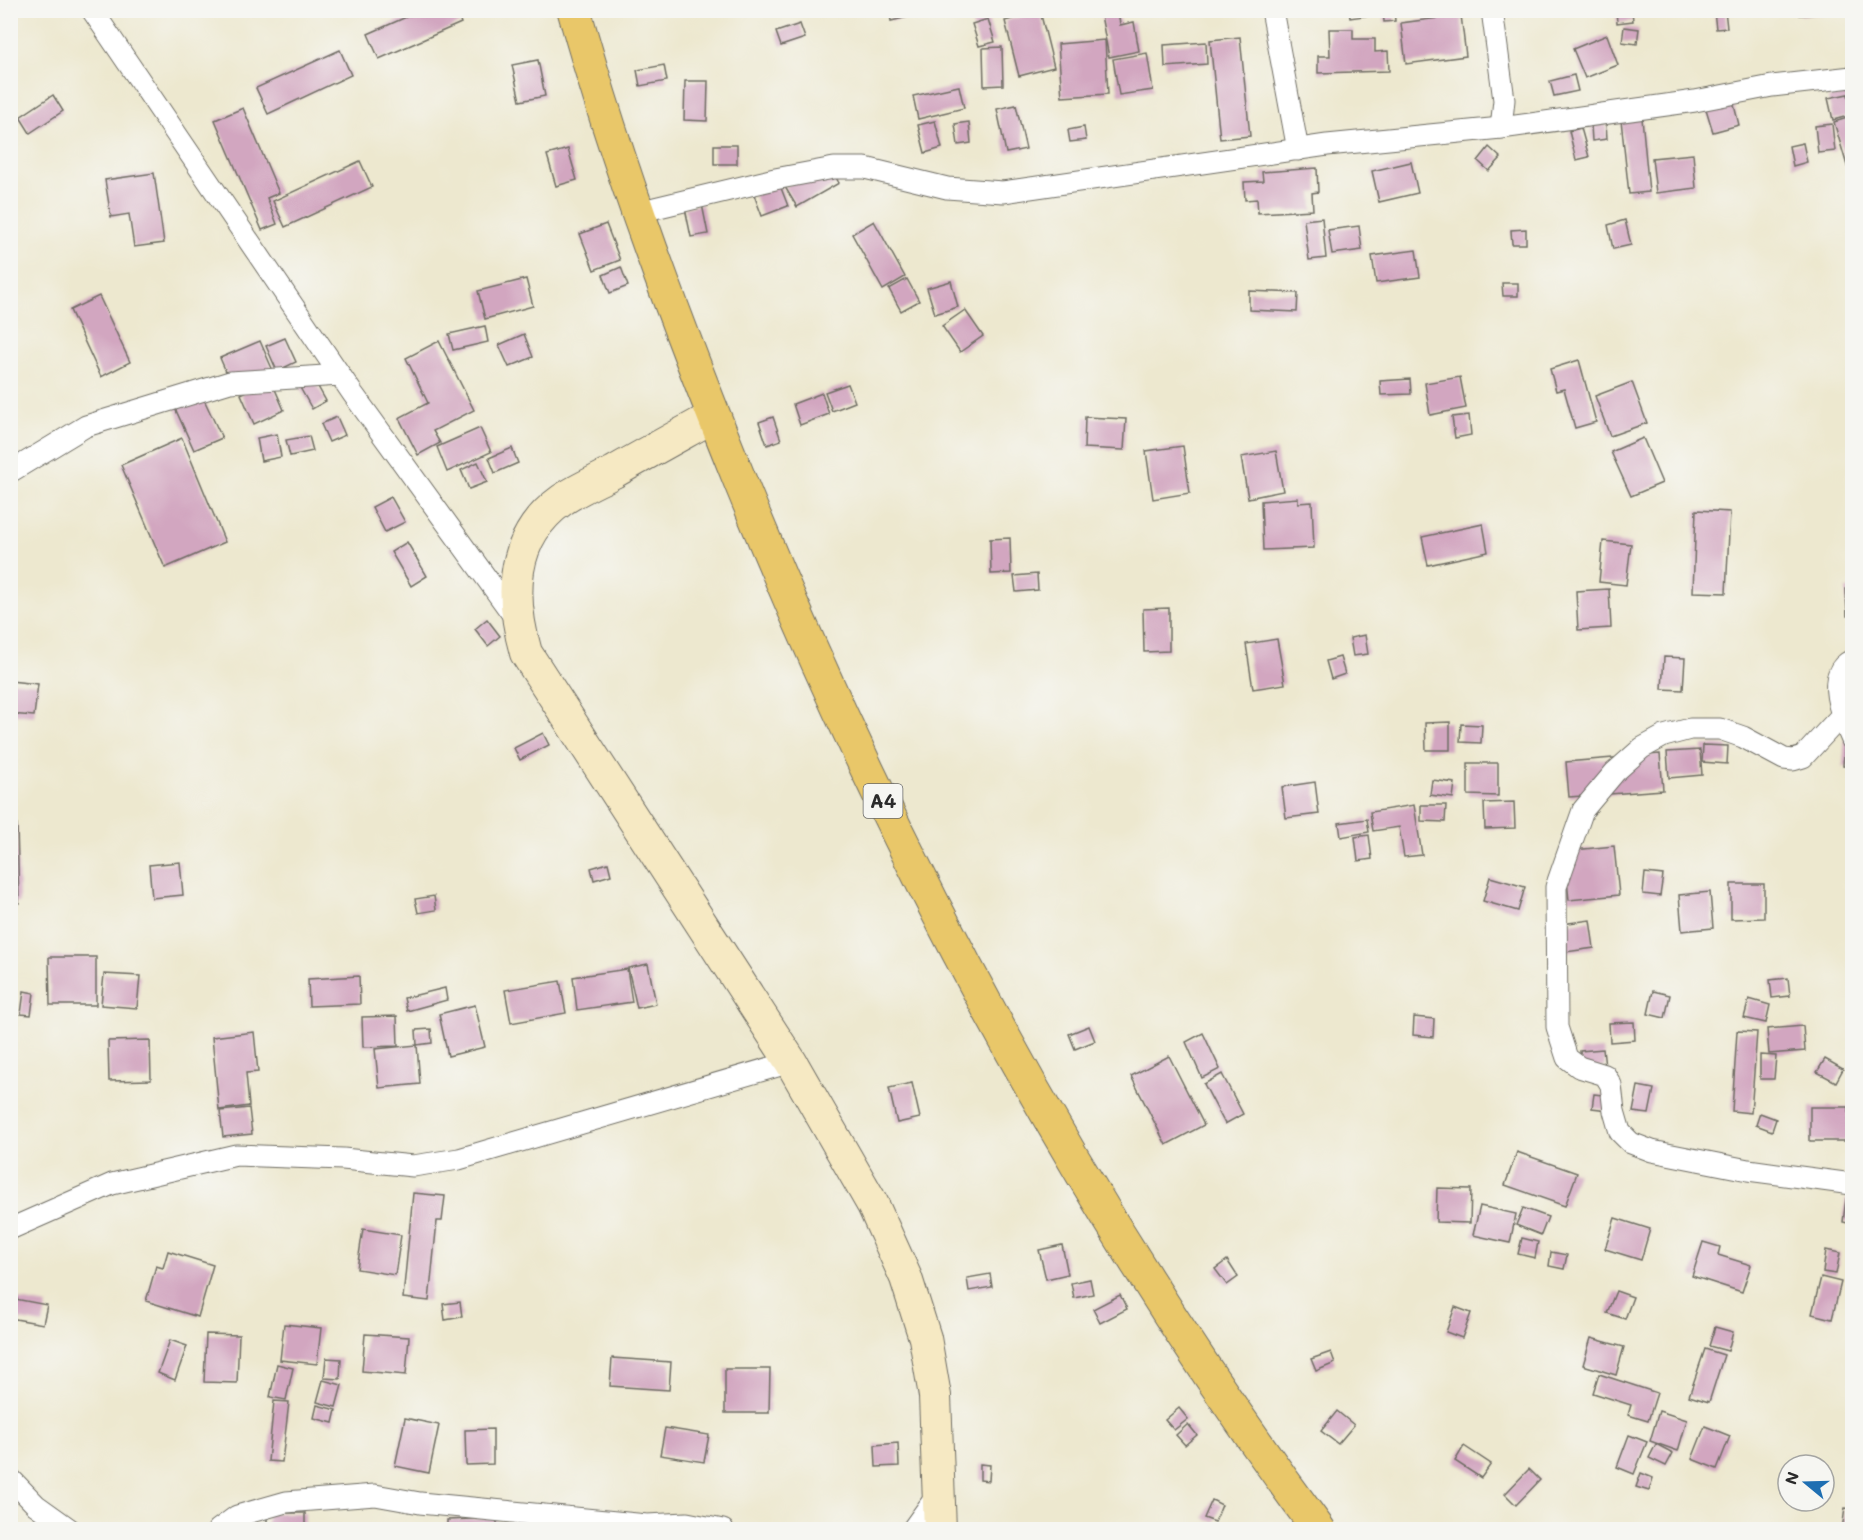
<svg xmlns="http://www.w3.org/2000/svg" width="1863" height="1540" font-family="Mali,sans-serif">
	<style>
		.building { fill: #d2a6c0 }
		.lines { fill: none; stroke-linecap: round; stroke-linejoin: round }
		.minor-casing { stroke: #6f6d64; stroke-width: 23 }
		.secondary-casing { stroke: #6f6d64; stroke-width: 34 }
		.trunk-casing { stroke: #6f6d64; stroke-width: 35 }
		.minor { stroke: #fff; stroke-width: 21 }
		.secondary { stroke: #f6e9c3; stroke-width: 32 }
		.trunk { stroke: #e9c769; stroke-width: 33 }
		.labels { text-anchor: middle; stroke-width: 5; stroke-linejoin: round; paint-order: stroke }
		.shield { fill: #f6f6f2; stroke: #686867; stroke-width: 1.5 }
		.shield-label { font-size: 20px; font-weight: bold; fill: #2b2b2b }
	</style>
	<rect width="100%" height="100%" fill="#f6f6f2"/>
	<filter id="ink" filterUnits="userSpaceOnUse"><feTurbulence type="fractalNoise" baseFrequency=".0167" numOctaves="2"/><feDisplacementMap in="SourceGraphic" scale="12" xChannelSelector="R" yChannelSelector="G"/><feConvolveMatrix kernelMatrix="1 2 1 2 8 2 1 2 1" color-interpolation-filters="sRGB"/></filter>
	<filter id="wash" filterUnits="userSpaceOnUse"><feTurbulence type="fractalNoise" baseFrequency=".008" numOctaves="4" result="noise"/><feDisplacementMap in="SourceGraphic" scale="24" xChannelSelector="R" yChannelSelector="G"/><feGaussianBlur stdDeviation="1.35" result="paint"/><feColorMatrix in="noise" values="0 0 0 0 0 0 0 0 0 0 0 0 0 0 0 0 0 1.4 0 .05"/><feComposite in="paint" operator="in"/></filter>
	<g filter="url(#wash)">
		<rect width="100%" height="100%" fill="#ede8cf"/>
		<g id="blocks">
			<g class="building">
				<polygon points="422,10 456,10 461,23 379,59 368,34"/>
				<polygon points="889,10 925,10 925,13 891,21"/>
				<polygon points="1100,10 1118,10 1120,25 1134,22 1139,51 1109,57"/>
				<polygon points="1349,10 1377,10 1378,14 1350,18"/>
				<polygon points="1383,10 1394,10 1395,21 1384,22"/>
				<polygon points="1616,10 1632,10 1633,21 1617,23"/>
				<polygon points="1725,10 1727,28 1716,29 1714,11"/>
				<polygon points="1800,10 1840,10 1841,13 1800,15"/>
				<polygon points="1040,11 1054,67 1019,76 1005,21"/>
				<polygon points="1461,15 1466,56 1406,64 1401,23"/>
				<polygon points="988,19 995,42 979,46 972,24"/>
				<polygon points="800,24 805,38 781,46 776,32"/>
				<polygon points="1624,27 1639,29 1637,44 1622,42"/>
				<polygon points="1329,29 1353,29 1353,39 1375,39 1375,52 1388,51 1389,71 1318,73 1318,56 1330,56"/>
				<polygon points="1607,35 1618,65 1585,78 1573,49"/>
				<polygon points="1240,37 1250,136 1220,139 1210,40"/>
				<polygon points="1105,40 1108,94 1062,97 1058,44"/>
				<polygon points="1206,42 1207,64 1165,67 1164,45"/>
				<polygon points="1002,47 1003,85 984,86 983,48"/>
				<polygon points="340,50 351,75 268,114 256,88"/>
				<polygon points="1147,53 1153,90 1119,95 1113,59"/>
				<polygon points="538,60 545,96 520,101 512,65"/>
				<polygon points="664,65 667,81 640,86 637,70"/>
				<polygon points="1574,75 1578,91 1554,96 1550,81"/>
				<polygon points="685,81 708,81 707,121 684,120"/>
				<polygon points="959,86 964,108 918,119 913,96"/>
				<polygon points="1848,94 1852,115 1833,120 1828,98"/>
				<polygon points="53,95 63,111 30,133 20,117"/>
				<polygon points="1733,101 1739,125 1713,132 1706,109"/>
				<polygon points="1016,105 1026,149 1006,153 997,109"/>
				<polygon points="243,108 279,193 267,198 277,224 262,230 215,120"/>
				<polygon points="1851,117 1852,168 1848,169 1834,122"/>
				<polygon points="1642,118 1649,192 1629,194 1621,120"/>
				<polygon points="935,121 942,148 925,153 918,125"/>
				<polygon points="969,122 971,143 958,145 955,124"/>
				<polygon points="1606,124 1607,139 1592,141 1591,125"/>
				<polygon points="1832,124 1835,151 1818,153 1815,126"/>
				<polygon points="1084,127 1086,140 1070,142 1068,130"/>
				<polygon points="1581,128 1589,157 1576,160 1569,131"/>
				<polygon points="1803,143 1807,162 1793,166 1789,146"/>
				<rect x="714" y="145" width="23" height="19"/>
				<polygon points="1489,147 1501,158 1489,171 1478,161"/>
				<polygon points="568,149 577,180 556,186 547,155"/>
				<polygon points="1693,154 1696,188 1656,193 1652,158"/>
				<polygon points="360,161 372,187 285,227 273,201"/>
				<polygon points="827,162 839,183 797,207 785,187"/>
				<polygon points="1411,162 1418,193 1379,202 1372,171"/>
				<polygon points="1317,168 1318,192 1312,193 1313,210 1258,213 1257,199 1245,200 1244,182 1263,181 1262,172"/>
				<polygon points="154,173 164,243 134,247 129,214 111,217 105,180"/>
				<polygon points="776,175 788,206 762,216 750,184"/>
				<polygon points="702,204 708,234 691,237 685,208"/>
				<polygon points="1322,218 1326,258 1309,260 1304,220"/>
				<polygon points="1625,220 1631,245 1613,249 1608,225"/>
				<polygon points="874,221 905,277 883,290 852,234"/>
				<polygon points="606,224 620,260 594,270 580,234"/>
				<polygon points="1359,226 1362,250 1332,254 1328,230"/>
				<polygon points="1526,229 1526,244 1512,244 1511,230"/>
				<polygon points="1416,250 1420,277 1376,283 1372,256"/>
				<polygon points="621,267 628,286 610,293 603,275"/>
				<polygon points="526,279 533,306 485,319 478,291"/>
				<polygon points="907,279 919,301 901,311 889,289"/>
				<polygon points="951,281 958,307 935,314 927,288"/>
				<polygon points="1502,283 1518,283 1518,296 1503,296"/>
				<polygon points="1249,291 1298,293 1297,312 1249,310"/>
				<polygon points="99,296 130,362 101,377 70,310"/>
				<polygon points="965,310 983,336 960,352 942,326"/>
				<polygon points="485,326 488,342 453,350 449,334"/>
				<polygon points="524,334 533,357 509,367 499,345"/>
				<polygon points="285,338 296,362 277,371 266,346"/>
				<polygon points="260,341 274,373 234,390 220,358"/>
				<polygon points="439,341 474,410 433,431 440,443 418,455 399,418 428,403 406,358"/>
				<polygon points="1579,360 1596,422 1575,428 1564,389 1556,391 1550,369"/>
				<polygon points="312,376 326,401 312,409 298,384"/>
				<polygon points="1460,377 1466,408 1430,415 1425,383"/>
				<polygon points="1410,379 1411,394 1381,395 1380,381"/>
				<polygon points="271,380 284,410 254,424 241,394"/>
				<polygon points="1632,382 1647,423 1610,436 1595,396"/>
				<polygon points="848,384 855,402 832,411 825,392"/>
				<polygon points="201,393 222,438 194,450 174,406"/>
				<polygon points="822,393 829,414 800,425 793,404"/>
				<polygon points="1469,415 1471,435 1455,438 1452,417"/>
				<polygon points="337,417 345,435 329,442 321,424"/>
				<polygon points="773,417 781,440 767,445 759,422"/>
				<polygon points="1085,417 1126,419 1124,450 1084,448"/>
				<polygon points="480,428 491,452 447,472 437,447"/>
				<polygon points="277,434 281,457 261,461 257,438"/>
				<polygon points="309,436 313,451 290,456 286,440"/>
				<polygon points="182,438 225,542 165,568 121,465"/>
				<polygon points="1643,438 1662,483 1631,496 1611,452"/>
				<polygon points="1183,446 1190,493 1153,499 1146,451"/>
				<polygon points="512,448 518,463 495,473 489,458"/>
				<polygon points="1276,451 1283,491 1248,498 1241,457"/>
				<polygon points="478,462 487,482 469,489 461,470"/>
				<polygon points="391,497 405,522 385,532 372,507"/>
				<polygon points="1298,498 1298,503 1312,502 1314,548 1263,550 1261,501"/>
				<polygon points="1696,510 1730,512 1726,593 1693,592"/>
				<polygon points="1483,524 1488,552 1428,565 1422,537"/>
				<polygon points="1010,538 1011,573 991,574 990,539"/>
				<polygon points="1603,541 1631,544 1626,585 1599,582"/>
				<polygon points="407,542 427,576 411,586 391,552"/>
				<polygon points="1037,574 1038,590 1016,592 1014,576"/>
				<polygon points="1609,589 1611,628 1578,630 1576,591"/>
				<polygon points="1846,589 1852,589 1852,616 1847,616"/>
				<polygon points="1169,608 1169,651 1144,652 1143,609"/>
				<polygon points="487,619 500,636 488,646 475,629"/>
				<polygon points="1365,635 1368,654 1353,656 1350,638"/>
				<polygon points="1277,639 1285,684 1253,689 1246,644"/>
				<polygon points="1340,657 1345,674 1331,679 1326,661"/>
				<polygon points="1664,657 1685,658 1683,690 1662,689"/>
				<polygon points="10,681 38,684 34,716 10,714"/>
				<polygon points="1450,722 1450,750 1426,750 1425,723"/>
				<polygon points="1461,724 1482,725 1481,743 1460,742"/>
				<polygon points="543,733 549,745 520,760 514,748"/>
				<polygon points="1845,739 1852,739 1852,767 1843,766"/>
				<polygon points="1703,745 1728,746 1727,764 1702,762"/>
				<polygon points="1700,750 1702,775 1669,778 1667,752"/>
				<polygon points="1660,754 1663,790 1569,797 1566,762"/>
				<polygon points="1468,763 1498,763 1498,796 1468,795"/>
				<polygon points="1432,780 1455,783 1453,798 1430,795"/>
				<polygon points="1315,782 1319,814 1286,818 1282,787"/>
				<polygon points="1514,802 1515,828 1485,829 1484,803"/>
				<polygon points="1414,805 1422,855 1404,857 1399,827 1373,831 1370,812"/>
				<polygon points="1421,805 1446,805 1445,822 1421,821"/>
				<polygon points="1367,819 1369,832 1341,837 1339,823"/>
				<polygon points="10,825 17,825 19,903 10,903"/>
				<polygon points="1369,835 1372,859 1358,861 1355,837"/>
				<polygon points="1614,846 1619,895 1569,900 1564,851"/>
				<polygon points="180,862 183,895 152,898 149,865"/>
				<polygon points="608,863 611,875 594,880 591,868"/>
				<polygon points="1645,873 1663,875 1660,896 1643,894"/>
				<polygon points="1490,877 1525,887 1518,911 1483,901"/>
				<polygon points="1731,884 1764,884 1764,918 1731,919"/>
				<polygon points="1710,892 1713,928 1682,931 1679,895"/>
				<polygon points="434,896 436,910 418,913 415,899"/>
				<polygon points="1590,920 1594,948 1566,952 1562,924"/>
				<polygon points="49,957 96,957 96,1005 50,1005"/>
				<polygon points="648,964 656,1004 637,1008 628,968"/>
				<polygon points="627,969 632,1002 577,1010 573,977"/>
				<polygon points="104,974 140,976 137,1008 101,1005"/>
				<polygon points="359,976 360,1004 309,1006 308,979"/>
				<polygon points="1788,978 1790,996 1772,998 1770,980"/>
				<polygon points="560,981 566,1013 511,1023 505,990"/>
				<polygon points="445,988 447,1000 407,1011 404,998"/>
				<polygon points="24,991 34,993 31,1015 21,1014"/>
				<polygon points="1653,991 1670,995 1665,1018 1648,1014"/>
				<polygon points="1749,999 1770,1005 1766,1023 1744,1018"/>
				<polygon points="475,1005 485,1047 448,1056 439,1014"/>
				<polygon points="397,1016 398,1046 363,1047 362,1017"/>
				<polygon points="1414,1017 1434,1019 1433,1037 1413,1035"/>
				<polygon points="1634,1022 1635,1040 1610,1042 1609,1023"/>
				<polygon points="1089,1026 1095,1041 1075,1049 1069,1034"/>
				<polygon points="1803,1026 1805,1051 1769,1054 1767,1029"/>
				<polygon points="431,1029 432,1043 417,1045 416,1030"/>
				<polygon points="1737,1031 1757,1032 1751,1113 1732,1111"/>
				<polygon points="254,1032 258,1072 246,1073 249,1106 219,1110 212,1037"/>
				<polygon points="1203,1033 1220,1069 1202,1078 1186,1042"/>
				<polygon points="150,1040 151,1080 109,1081 108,1041"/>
				<polygon points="417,1045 420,1084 379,1088 375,1049"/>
				<polygon points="1603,1049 1605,1067 1581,1069 1580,1051"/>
				<polygon points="1760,1055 1776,1056 1774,1079 1760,1079"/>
				<polygon points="1169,1056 1204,1125 1166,1145 1131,1076"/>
				<polygon points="1825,1059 1843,1069 1836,1082 1817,1072"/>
				<polygon points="1222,1074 1243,1114 1225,1124 1204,1084"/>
				<polygon points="912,1083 920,1118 897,1123 889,1088"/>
				<polygon points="1638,1086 1654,1089 1649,1114 1633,1112"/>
				<polygon points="1594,1094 1610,1096 1608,1110 1592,1108"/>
				<polygon points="1810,1107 1849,1107 1848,1141 1810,1141"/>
				<polygon points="249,1108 252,1134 223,1137 220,1111"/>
				<polygon points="1760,1113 1776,1119 1772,1131 1756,1125"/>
				<polygon points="1517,1152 1577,1173 1565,1206 1505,1185"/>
				<polygon points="1437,1188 1471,1189 1470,1223 1436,1222"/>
				<polygon points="413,1193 445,1196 442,1221 437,1221 429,1301 403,1298"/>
				<polygon points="1846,1199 1852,1200 1852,1224 1843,1222"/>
				<polygon points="1480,1206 1516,1214 1510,1243 1473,1235"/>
				<polygon points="1523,1208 1548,1217 1541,1235 1516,1225"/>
				<polygon points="1615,1218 1650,1229 1641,1260 1605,1249"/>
				<polygon points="363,1229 401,1235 395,1275 357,1269"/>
				<polygon points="1522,1238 1538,1242 1535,1258 1518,1254"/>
				<polygon points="1703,1242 1720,1247 1718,1255 1751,1265 1742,1292 1692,1276"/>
				<polygon points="1062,1245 1068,1274 1046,1279 1039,1250"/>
				<polygon points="1826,1250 1840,1253 1836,1274 1823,1272"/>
				<polygon points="168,1251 213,1265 198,1317 146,1301 156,1266 163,1268"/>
				<polygon points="1551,1252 1567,1255 1564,1269 1549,1266"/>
				<polygon points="1227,1260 1238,1277 1227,1285 1215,1269"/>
				<polygon points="990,1274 992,1287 969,1291 967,1278"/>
				<polygon points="1821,1277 1841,1282 1832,1319 1812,1314"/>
				<polygon points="1090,1279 1093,1294 1074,1298 1071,1283"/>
				<polygon points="1616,1291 1633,1297 1625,1319 1607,1313"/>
				<polygon points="1120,1295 1127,1309 1100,1323 1093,1309"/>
				<polygon points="10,1298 47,1305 43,1324 10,1318"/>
				<polygon points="460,1302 462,1317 445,1320 443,1304"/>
				<polygon points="1455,1307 1471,1313 1462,1338 1446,1332"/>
				<polygon points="284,1324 321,1328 317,1364 280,1360"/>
				<polygon points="1715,1327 1733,1332 1728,1351 1709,1346"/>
				<polygon points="206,1334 239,1335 237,1383 204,1382"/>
				<polygon points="365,1334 409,1337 406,1375 362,1371"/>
				<polygon points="1591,1338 1624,1347 1616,1375 1583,1365"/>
				<polygon points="170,1340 187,1346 175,1380 158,1373"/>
				<polygon points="1705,1349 1724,1355 1709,1402 1689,1396"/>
				<polygon points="1331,1352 1335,1363 1316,1371 1311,1359"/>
				<polygon points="326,1358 341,1359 340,1379 324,1378"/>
				<polygon points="612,1358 671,1362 669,1390 610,1386"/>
				<polygon points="277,1364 293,1368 286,1400 270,1397"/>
				<polygon points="725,1369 770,1369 769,1413 725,1413"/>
				<polygon points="1599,1374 1657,1393 1648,1421 1628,1415 1631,1405 1593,1393"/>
				<polygon points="323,1380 342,1385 336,1407 317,1402"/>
				<polygon points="274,1401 289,1402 282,1462 268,1461"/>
				<polygon points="317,1405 336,1410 333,1423 314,1418"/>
				<polygon points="1179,1408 1188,1419 1174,1430 1165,1420"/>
				<polygon points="1337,1411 1354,1425 1338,1444 1321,1431"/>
				<polygon points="1659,1411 1687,1420 1678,1451 1650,1441"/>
				<polygon points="405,1418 439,1425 429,1473 395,1466"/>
				<polygon points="1188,1424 1197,1435 1185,1445 1176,1435"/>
				<polygon points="1705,1426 1730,1436 1717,1469 1692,1459"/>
				<polygon points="665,1428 709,1435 704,1462 660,1455"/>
				<polygon points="493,1429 493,1464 466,1465 465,1430"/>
				<polygon points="1629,1435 1647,1442 1634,1474 1617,1467"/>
				<polygon points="898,1443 899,1466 876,1467 875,1445"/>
				<polygon points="1656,1444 1673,1453 1666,1466 1649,1458"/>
				<polygon points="1464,1446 1491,1464 1481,1478 1455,1461"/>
				<polygon points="980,1464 990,1465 989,1481 980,1480"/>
				<polygon points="1529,1469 1540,1480 1516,1505 1505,1494"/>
				<polygon points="1641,1473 1653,1478 1649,1491 1636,1487"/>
				<polygon points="1212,1500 1222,1505 1215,1522 1204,1518"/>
				<polygon points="1845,1508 1852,1509 1852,1530 1842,1530"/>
				<rect x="267" y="1513" width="38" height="17"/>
				<polygon points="497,1518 497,1530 447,1530 447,1520"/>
			</g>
		</g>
	</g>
	<g filter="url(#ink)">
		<use href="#blocks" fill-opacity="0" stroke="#6f6d64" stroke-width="1.5"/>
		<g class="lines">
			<defs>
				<g id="minor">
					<polyline points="92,10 353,394 516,619"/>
					<polyline points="1272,10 1298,150"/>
					<polyline points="1492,10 1504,100 1501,128"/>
					<polyline points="638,212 775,179 834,168 865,168 947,188 1003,192 1327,145 1501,128 1695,101 1772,86 1852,77"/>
					<polyline points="10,472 86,426 230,382 340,375"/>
					<path d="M 1852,660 C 1823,673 1842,718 1852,740"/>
					<polyline points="1841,716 1803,757 1793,760 1784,759 1743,737 1720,729 1690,729 1664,736 1642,748 1615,772 1583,810 1556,887 1557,1027 1567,1058 1579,1067 1605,1075 1611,1085 1614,1111 1620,1132 1631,1143 1652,1151 1748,1170 1852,1184"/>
					<polyline points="10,1229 112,1184 236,1155 343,1159 413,1166 459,1159 791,1062"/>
					<polyline points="10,1478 36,1505 71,1530"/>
					<polyline points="218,1530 237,1516 286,1502 375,1495 420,1503 647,1525 687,1523 723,1530"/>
					<polyline points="912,1530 940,1491"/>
				</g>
				<path id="secondary" d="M 714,416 C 680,435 647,453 614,472 C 597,481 578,489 562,500 C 509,538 510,597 526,653 L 791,1062 L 873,1205 L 906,1278 L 925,1338 L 935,1396 L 940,1530"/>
				<path id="trunk" d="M 574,10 C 619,172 679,330 742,486 C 892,853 1082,1211 1319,1530"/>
			</defs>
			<use href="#minor" class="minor-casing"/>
			<use href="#secondary" class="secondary-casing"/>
			<use href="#trunk" class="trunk-casing"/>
			<use href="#minor" class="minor"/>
			<use href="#secondary" class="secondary"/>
			<use href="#trunk" class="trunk"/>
		</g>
	</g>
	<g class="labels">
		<rect class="shield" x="863.5" y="784" width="39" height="34" rx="4.5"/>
		<g class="shield-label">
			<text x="883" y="808">A4</text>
		</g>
	</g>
	<rect width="1863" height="1540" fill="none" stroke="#f6f6f2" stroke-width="36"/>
	<g transform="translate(1806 1483) rotate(289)"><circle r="28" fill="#f6f6f2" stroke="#a5a5a2" stroke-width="1.5"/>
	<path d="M0-4.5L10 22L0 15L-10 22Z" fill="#1f6fb2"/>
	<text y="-9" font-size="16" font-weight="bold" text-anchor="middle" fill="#2b2b2b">N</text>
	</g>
</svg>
